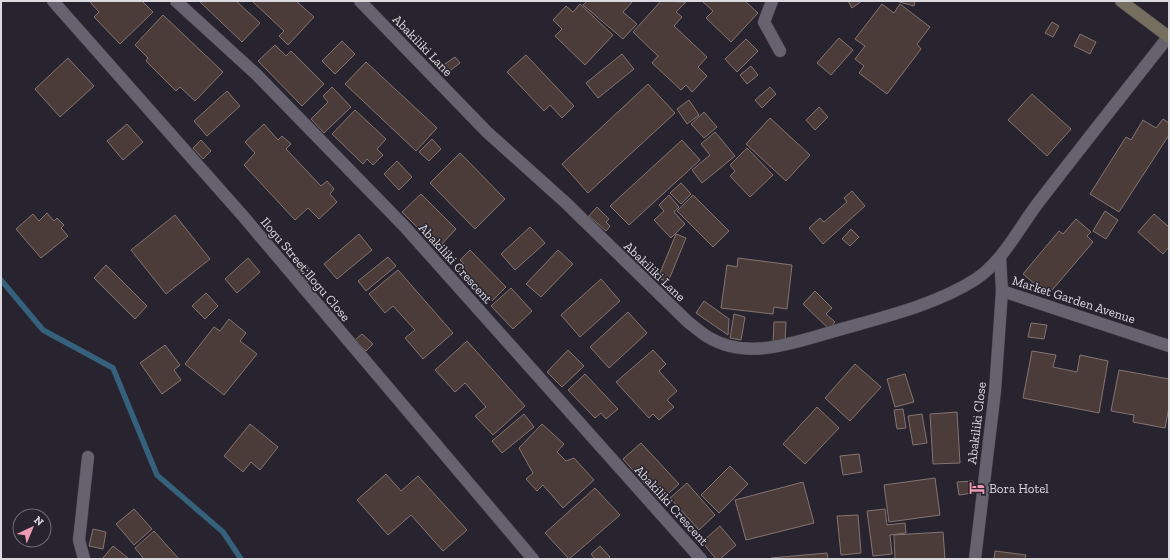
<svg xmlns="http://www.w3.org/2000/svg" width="1170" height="560" font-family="'Zilla Slab',serif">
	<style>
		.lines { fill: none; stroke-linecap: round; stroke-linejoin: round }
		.stream { stroke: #35617d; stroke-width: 5.5 }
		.building { fill: #4b3c39; stroke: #857471 }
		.minor-casing { stroke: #423e47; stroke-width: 13 }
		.secondary-casing { stroke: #423e47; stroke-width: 13 }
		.minor { stroke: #67626f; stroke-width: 12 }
		.secondary { stroke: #766f60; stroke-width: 12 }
		.labels { text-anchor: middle; stroke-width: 3; stroke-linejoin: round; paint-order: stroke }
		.street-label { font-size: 13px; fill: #dcdae1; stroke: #28242f }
		.poi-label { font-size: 13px; fill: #dcdae1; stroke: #28242f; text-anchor: start }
	</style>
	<rect width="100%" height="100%" fill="#28242f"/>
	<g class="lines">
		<polyline class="stream" points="1,280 43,330 113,368 157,475 223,532 241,559"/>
	</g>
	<g class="building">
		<polygon points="89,1 142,1 153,12 120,44 94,17 99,12"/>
		<polygon points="199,1 236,1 260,23 242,42"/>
		<polygon points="252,1 296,1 314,17 288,45 279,36 284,31"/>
		<polygon points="587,1 633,1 623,12 637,24 623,39 583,5"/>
		<polygon points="661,1 686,2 676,12 682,17 674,26 707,57 698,67 707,76 692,92 686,85 681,90 652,63 658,56 633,32"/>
		<polygon points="702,1 745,1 758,13 731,42 706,18 713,11"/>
		<polygon points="848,1 862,1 852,8"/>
		<polygon points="896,1 915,1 914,6"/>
		<polygon points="580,4 613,35 585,65 555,36 562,29 553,20 566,6 573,12"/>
		<polygon points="882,4 894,13 900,4 930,27 917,44 921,49 887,94 859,73 864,66 855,59 865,46 855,39"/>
		<polygon points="163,15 223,72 195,101 180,87 176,91 146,61 148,58 135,45"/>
		<polygon points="1052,22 1059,26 1053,37 1045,33"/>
		<polygon points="1080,34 1096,42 1090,54 1074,46"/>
		<polygon points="839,38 853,50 831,75 817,63"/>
		<polygon points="746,39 758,51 737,72 725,59"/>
		<polygon points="342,41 355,54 335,74 322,61"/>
		<polygon points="275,45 286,56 291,51 324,84 302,106 258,61"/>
		<polygon points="622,54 634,69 598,98 586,83"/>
		<polygon points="526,55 574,106 562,118 550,105 544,111 507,72"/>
		<polygon points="455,57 460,63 447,73 442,66"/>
		<polygon points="68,58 94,86 60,117 35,89"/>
		<polygon points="366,62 437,128 416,151 345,84"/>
		<polygon points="751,66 758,75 747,84 740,75"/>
		<polygon points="648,84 675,113 588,193 562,164"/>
		<polygon points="332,87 351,107 324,133 311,119 328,102 323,96"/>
		<polygon points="770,87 776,94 762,108 755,100"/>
		<polygon points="227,91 240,106 207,136 194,121"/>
		<polygon points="1032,94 1071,129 1047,156 1008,120"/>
		<polygon points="689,100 699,115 687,124 677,109"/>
		<polygon points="819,107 828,117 815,130 806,120"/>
		<polygon points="355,110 386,139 377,149 383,155 373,165 367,159 363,164 332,134"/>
		<polygon points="704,112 717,127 704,138 691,124"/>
		<polygon points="770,118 810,155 786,181 746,144"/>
		<polygon points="1163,119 1169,123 1169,135 1119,212 1090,194 1126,137 1131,140 1143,120 1156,128"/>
		<polygon points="127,124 143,142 123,160 107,141"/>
		<polygon points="264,124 278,140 282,136 291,144 286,149 321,186 327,181 334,189 330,194 337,202 319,219 308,208 295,220 244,165 255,153 245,142"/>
		<polygon points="715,132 735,156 702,183 692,170 710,155 701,144"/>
		<polygon points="432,139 441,149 429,161 419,152"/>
		<polygon points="201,140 211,151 203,159 193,148"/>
		<polygon points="682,140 700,160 629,225 610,206"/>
		<polygon points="747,148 773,175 750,197 730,176 735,171 730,165"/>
		<polygon points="460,153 505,199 475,229 430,183"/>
		<polygon points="397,161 412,177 399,190 384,174"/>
		<polygon points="681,183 691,194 681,204 670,193"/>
		<polygon points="852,191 865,206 823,244 809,228 820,218 824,222 847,202 844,198"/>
		<polygon points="421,194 456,229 438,248 402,212"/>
		<polygon points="669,195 679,207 674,212 685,224 671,238 654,220 664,211 659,205"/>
		<polygon points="693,195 729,231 713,247 677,211"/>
		<polygon points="597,207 609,219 606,222 610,226 606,231 589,216"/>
		<polygon points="1105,211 1118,220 1106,239 1093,231"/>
		<polygon points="47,213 54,221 57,218 64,225 61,228 68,236 41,258 16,229 33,214 39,221"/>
		<polygon points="1154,214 1169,227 1169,247 1163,254 1138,232"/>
		<polygon points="175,215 210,259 166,294 131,250"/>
		<polygon points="1076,219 1091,232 1087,236 1093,242 1048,295 1023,274 1059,231 1063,234"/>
		<polygon points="530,227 545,243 515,270 501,254"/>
		<polygon points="851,229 859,237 850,246 842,239"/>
		<polygon points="359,234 372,250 337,279 324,264"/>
		<polygon points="676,234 686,238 668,282 658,278"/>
		<polygon points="470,250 506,287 492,301 489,298 485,301 456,272 464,264 460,260"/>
		<polygon points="558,250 573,264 541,297 526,284"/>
		<polygon points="388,257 396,266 366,291 358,281"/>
		<polygon points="248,258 260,272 237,293 225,279"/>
		<polygon points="738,258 792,265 787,309 774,307 773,314 721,308 727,265 737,267"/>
		<polygon points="305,264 315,275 307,282 296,271"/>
		<polygon points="106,265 147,306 135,319 94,278"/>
		<polygon points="398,270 453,333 423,359 405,338 415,330 393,306 385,313 369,294"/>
		<polygon points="601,279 620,301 580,337 561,315"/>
		<polygon points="511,288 532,311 513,329 491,306"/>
		<polygon points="815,291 832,308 826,314 835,322 829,329 803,304"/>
		<polygon points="206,293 218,306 205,319 192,306"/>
		<polygon points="704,301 729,319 728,335 696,313"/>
		<polygon points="628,312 647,333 609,368 590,347"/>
		<polygon points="734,314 745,317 741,340 730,338"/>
		<polygon points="229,319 246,333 240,341 257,354 224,395 185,364 214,327 220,331"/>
		<polygon points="774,322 786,322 785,343 773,343"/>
		<polygon points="1031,323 1047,325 1044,339 1028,337"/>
		<polygon points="362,334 373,344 366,351 355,340"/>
		<polygon points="467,341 525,406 493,435 475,416 486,407 465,383 455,392 435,370"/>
		<polygon points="165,345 180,365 174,370 181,380 162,394 140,363"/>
		<polygon points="568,350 584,366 562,387 547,372"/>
		<polygon points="653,350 666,364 659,371 677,391 667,400 674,407 659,420 653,414 649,418 616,382"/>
		<polygon points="1032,351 1056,355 1053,367 1077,372 1080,355 1108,361 1099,413 1023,398"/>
		<polygon points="855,364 881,387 850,421 825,398"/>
		<polygon points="1119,370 1169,379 1169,407 1165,428 1133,422 1134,415 1111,411"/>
		<polygon points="585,374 618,409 606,419 601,413 595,418 568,390"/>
		<polygon points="905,374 914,402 895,407 887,379"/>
		<polygon points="817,407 839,428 805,464 783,444"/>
		<polygon points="903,409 906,428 897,429 894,410"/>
		<polygon points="957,412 960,463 933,464 930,414"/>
		<polygon points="524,414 534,427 502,453 492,441"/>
		<polygon points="922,414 927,443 913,445 908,416"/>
		<polygon points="250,424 278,447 260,470 251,462 243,472 224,456"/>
		<polygon points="542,424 564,444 557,452 566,461 574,458 594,480 563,508 543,485 537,491 526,479 533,473 519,448"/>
		<polygon points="641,443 679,484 660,501 623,459"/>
		<polygon points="859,454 862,472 843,475 840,456"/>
		<polygon points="730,466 748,484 719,513 701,495"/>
		<polygon points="386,474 401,491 418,476 467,530 443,551 411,515 388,535 357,500"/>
		<polygon points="935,478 940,515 889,522 884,485"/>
		<polygon points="973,481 974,493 959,495 957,482"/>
		<polygon points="803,482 814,523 746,540 735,500"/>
		<polygon points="687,483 715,515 699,530 670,498"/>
		<polygon points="595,488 620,515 569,559 545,533"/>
		<polygon points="134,509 152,529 134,545 116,524"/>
		<polygon points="885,509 887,525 905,523 906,533 890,535 892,554 873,556 867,511"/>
		<polygon points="858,515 861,553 841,555 837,516"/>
		<polygon points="720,526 736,545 720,559 716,559 702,542"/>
		<polygon points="93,529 106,532 103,549 89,546"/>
		<polygon points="154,531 179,559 144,559 135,548"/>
		<polygon points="943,532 945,559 895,559 894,535"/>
		<polygon points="113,546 128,558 127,559 102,559"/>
		<polygon points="600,546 610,557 608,559 595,559 591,554"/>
		<polygon points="995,551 1026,555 1025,559 994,559"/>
		<polygon points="827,553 828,559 772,559 771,558"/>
	</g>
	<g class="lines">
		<defs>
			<g id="minor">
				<polyline points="53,1 243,216 533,559"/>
				<polyline points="176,1 256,74 404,226 701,559"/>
				<path d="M 360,1 L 487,132 L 566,203 L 688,322 C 695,327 701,333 708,337 C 745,360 790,344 828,333 C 875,319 935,306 976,279 C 1003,261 1019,228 1038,203 C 1081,147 1125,92 1168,37"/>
				<polyline points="772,1 764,22 780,51"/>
				<polyline points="1000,257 1002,291 1169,346"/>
				<polyline points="84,559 79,540 88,457"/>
				<polyline points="975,559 995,391 1002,291"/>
			</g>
			<polyline id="secondary" points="1121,1 1169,37"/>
		</defs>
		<use href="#minor" class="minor-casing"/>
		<use href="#secondary" class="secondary-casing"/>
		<use href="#minor" class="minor"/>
		<use href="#secondary" class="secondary"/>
	</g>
	<defs>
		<symbol id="hotel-bare" viewBox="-9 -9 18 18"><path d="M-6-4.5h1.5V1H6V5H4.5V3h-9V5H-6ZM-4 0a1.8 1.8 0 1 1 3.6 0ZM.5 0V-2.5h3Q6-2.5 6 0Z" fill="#f09ab5" stroke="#28242f" stroke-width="2.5" paint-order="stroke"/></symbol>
	</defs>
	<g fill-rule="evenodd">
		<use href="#hotel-bare" x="966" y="477" width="22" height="22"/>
	</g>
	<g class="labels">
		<g class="street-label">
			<text transform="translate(423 45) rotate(46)" y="5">Abakiliki Lane</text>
			<text transform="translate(456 263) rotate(48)" y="5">Abakiliki Crescent</text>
			<text transform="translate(306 269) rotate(50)" y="5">Ilogu Street;Ilogu Close</text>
			<text transform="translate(655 271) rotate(44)" y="5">Abakiliki Lane</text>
			<text transform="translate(1074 299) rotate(18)" y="5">Market Garden Avenue</text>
			<text transform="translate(976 423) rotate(-83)" y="5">Abakiliki Close</text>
			<text transform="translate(672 505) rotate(48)" y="5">Abakiliki Crescent</text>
		</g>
		<g class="poi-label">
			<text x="989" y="493">Bora Hotel</text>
		</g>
	</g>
	<rect width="1170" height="560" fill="none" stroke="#dcdae1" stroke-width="4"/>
	<g transform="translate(32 528) rotate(44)"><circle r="19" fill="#28242f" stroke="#706d76"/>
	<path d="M0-3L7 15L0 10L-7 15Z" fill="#f09ab5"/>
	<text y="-6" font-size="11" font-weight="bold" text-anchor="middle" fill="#dcdae1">N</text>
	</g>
</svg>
